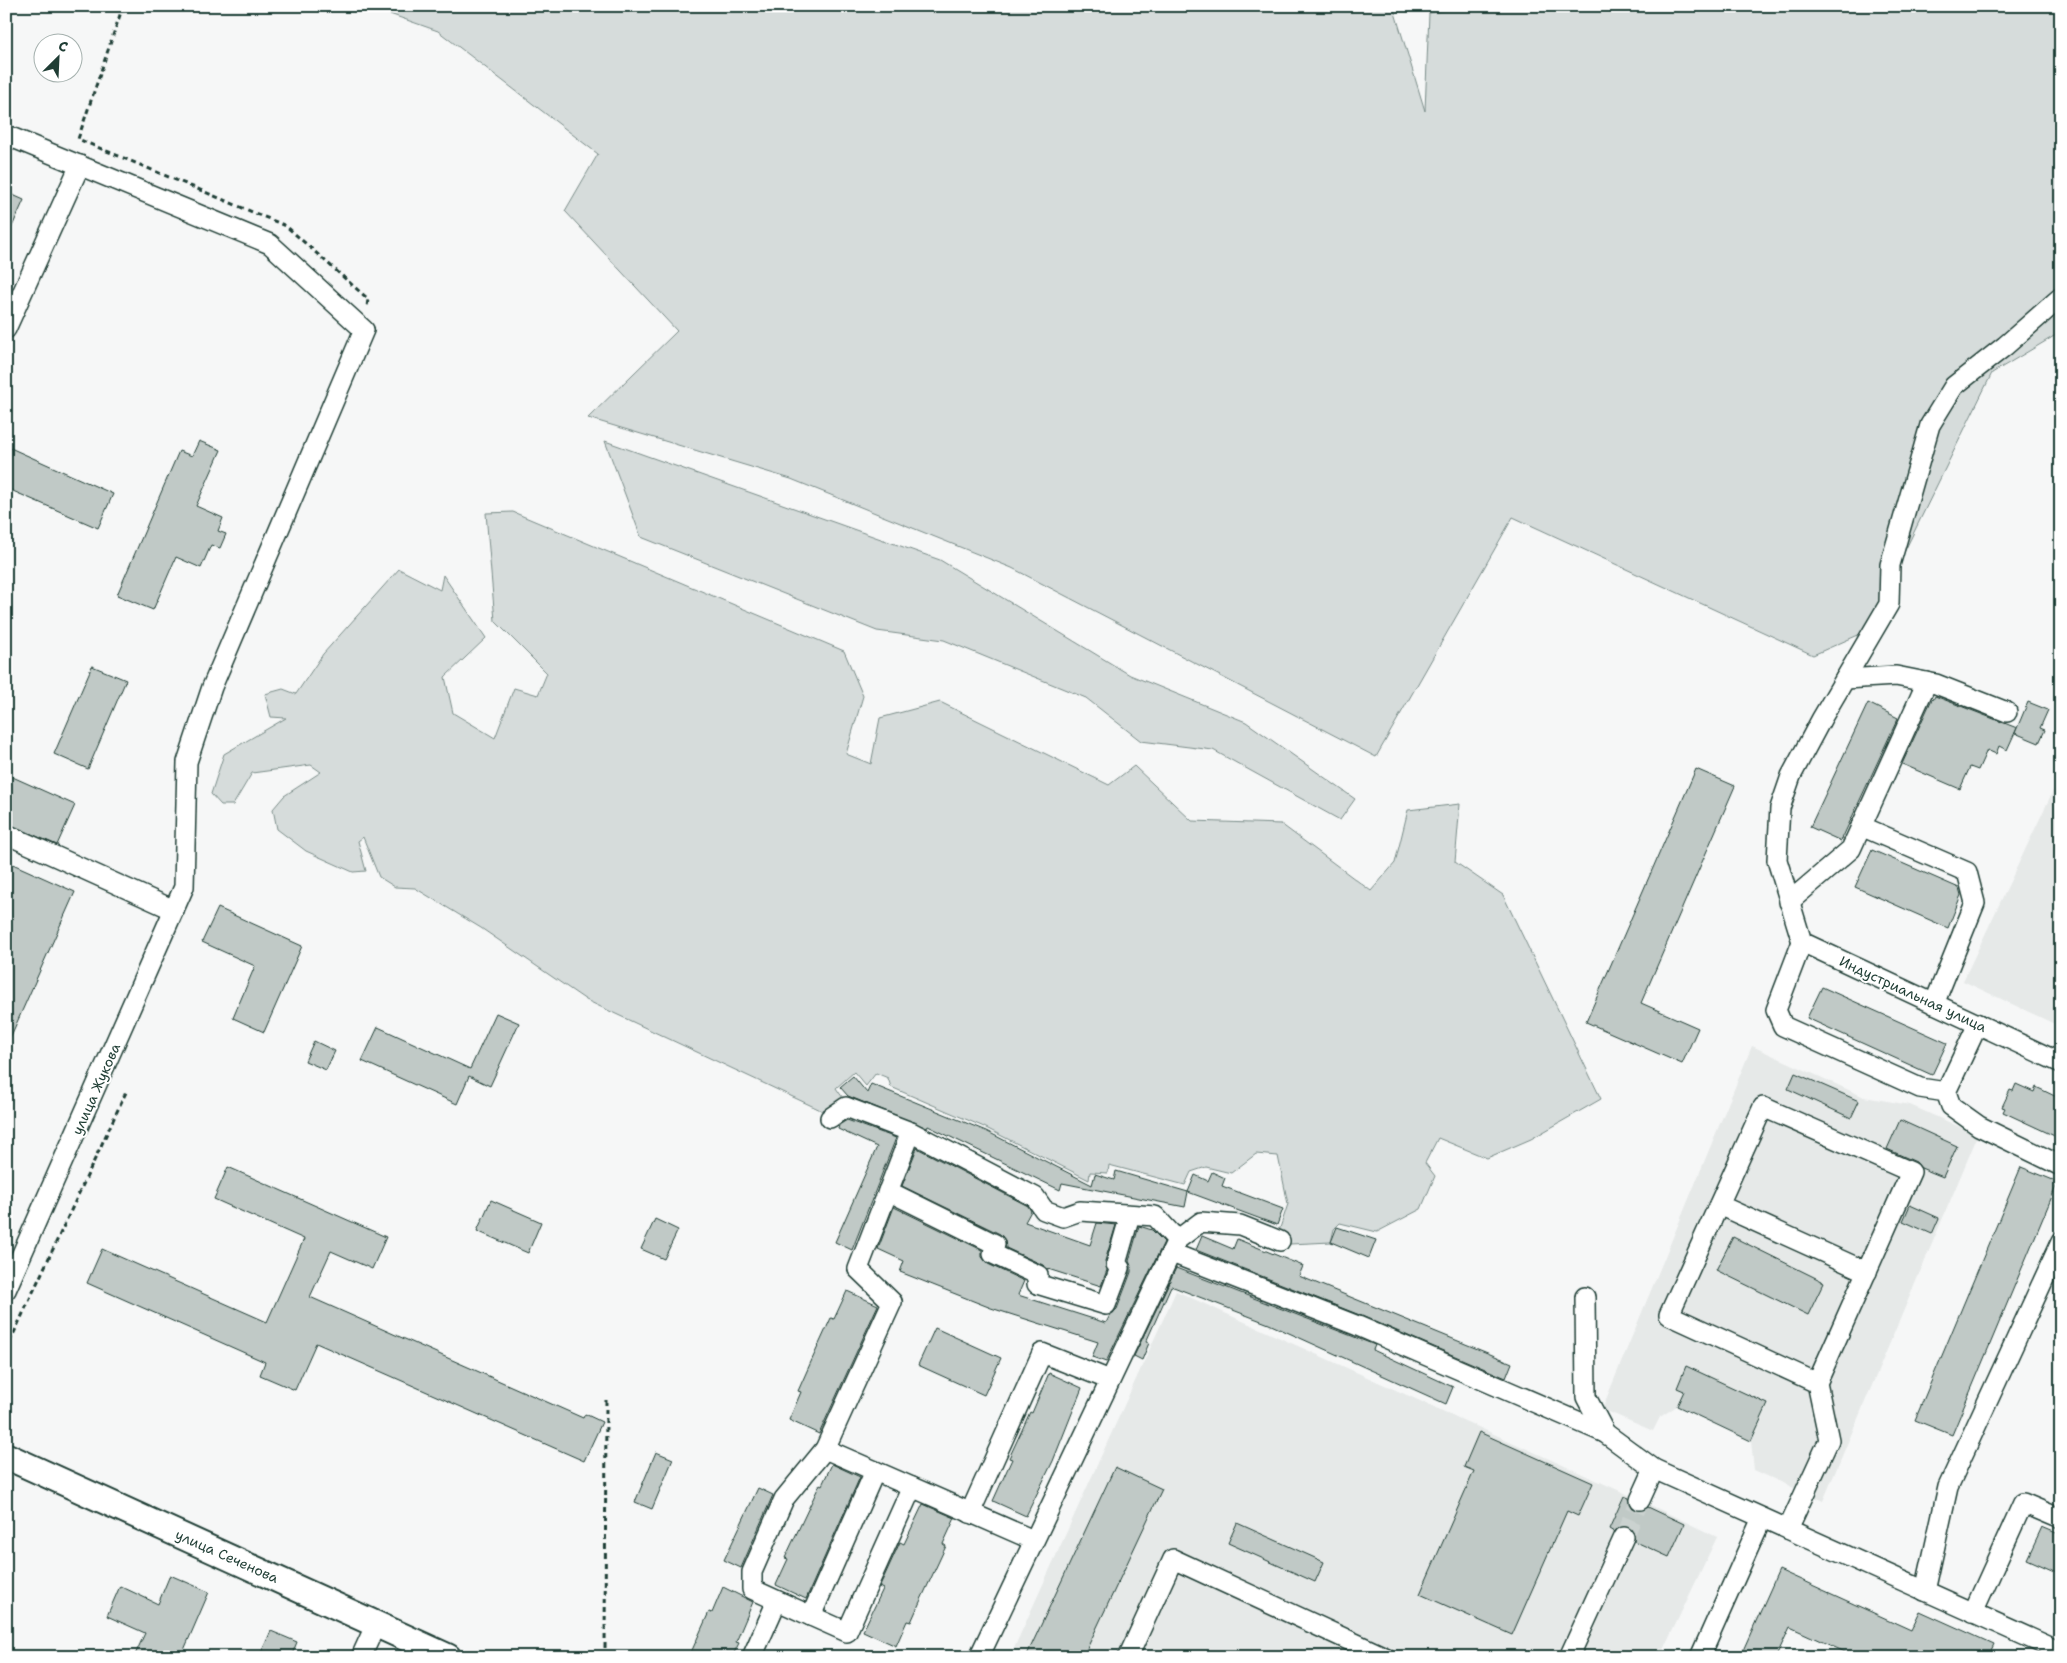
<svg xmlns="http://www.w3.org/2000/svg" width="2067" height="1663" font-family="'Shantell Sans',sans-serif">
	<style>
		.built { fill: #e6e9e8 }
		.green { fill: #d6dcdb; stroke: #7a8c88 }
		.building { fill: #c0c9c6; stroke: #1f3d34 }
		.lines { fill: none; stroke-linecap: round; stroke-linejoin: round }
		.minor-tunnel { stroke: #cbd2d0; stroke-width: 19; stroke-dasharray: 19 9; stroke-linecap: butt }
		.minor-casing { stroke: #1f3d34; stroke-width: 22 }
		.major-casing { stroke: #1f3d34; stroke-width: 29 }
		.path { stroke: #1f3d34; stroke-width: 3; stroke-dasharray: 5 4; stroke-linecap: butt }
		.minor { stroke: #fff; stroke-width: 19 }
		.major { stroke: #fff; stroke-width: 25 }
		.labels { text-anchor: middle; stroke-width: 4; stroke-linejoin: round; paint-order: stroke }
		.street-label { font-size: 14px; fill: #1f3d34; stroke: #fff }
	</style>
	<rect width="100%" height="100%" fill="#f6f7f7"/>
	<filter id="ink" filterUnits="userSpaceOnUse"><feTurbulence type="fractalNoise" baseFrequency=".02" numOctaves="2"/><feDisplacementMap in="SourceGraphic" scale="10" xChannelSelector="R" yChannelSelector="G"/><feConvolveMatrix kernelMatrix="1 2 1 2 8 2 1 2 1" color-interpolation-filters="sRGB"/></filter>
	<g filter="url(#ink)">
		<g class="built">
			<polygon points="2061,774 2061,1027 1963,981"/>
			<polygon points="1752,1046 1864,1097 1910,1105 1978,1135 1823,1501 1754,1470 1751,1441 1677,1406 1660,1417 1653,1431 1602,1409"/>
			<polygon points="1176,1291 1640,1500 1717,1537 1660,1657 1010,1657"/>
		</g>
		<g class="green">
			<polygon points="367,6 1393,6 1425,111 1429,13 1476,6 2061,6 2061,332 1992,373 1865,632 1813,655 1513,517 1376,757 1012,568 791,479 588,418 677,331 565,211 598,154 438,31"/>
			<polygon points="605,441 940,560 1130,675 1246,722 1355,799 1340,820 1213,750 1141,741 1086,698 944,640 877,631 641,537"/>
			<polygon points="513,512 844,651 863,696 846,754 871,764 880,718 940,702 1109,785 1134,766 1192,821 1281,824 1371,891 1395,863 1408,810 1460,804 1455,862 1503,895 1601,1099 1531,1139 1487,1158 1438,1138 1425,1163 1435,1176 1421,1209 1377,1232 1340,1223 1334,1229 1331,1242 1290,1244 1279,1231 1288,1204 1278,1156 1256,1154 1231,1173 1206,1167 1191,1172 1185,1185 1109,1165 1108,1173 1090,1172 1089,1180 984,1127 891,1087 888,1078 876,1073 866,1086 854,1072 836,1088 845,1101 827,1113 586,1000 481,928 415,888 395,887 379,877 363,837 358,841 366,871 353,872 306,851 277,829 273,809 284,796 321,772 311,765 252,773 233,805 221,805 211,794 224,754 286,718 271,717 265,694 283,689 296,694 323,654 399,569 440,590 443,575 486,638 445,677 453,713 495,738 514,688 538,695 547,673 495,621 486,513"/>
		</g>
		<g class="building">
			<polygon points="6,192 24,200 6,240"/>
			<polygon points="199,441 221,450 196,506 223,518 218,531 226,534 220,548 211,545 201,568 176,557 153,610 117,595 179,451 192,456"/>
			<polygon points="6,446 113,494 98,528 6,488"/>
			<polygon points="92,666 126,680 88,769 54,754"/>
			<polygon points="1935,696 2017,728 2007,750 1999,746 1996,754 1987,750 1978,770 1970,767 1960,789 1902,764 1932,699 1933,700"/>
			<polygon points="2028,702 2048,710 2040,728 2045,730 2039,743 2015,733"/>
			<polygon points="1868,703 1898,718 1841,841 1810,827"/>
			<polygon points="1696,769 1735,786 1641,1003 1698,1028 1682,1064 1586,1022"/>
			<polygon points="6,774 75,805 57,845 6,823"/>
			<polygon points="1872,850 1959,888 1961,895 1948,928 1855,887"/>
			<polygon points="6,861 75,892 6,1047"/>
			<polygon points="218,908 302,946 264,1032 233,1018 255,966 202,942"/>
			<polygon points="1822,987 1947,1043 1932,1075 1807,1018"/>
			<polygon points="496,1013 519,1023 490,1086 469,1076 457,1104 362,1061 378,1027 470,1069"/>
			<polygon points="314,1041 335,1051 326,1070 305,1061"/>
			<polygon points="1795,1073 1859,1101 1851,1118 1788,1089"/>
			<polygon points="853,1076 867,1093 871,1084 986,1131 1092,1185 1095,1174 1114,1180 1116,1171 1188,1192 1185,1207 1062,1183 1060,1190 928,1126 927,1128 848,1096 840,1087"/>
			<polygon points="2016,1084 2034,1092 2036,1087 2061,1099 2061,1139 2003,1112 2005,1108 2002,1107 2010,1090 2013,1091"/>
			<polygon points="847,1120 896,1138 852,1250 835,1242 877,1147 838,1129 839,1125"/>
			<polygon points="1900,1120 1957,1146 1943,1177 1921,1168 1916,1162 1887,1149"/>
			<polygon points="917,1148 1028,1206 1031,1211 1025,1222 1090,1245 1097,1223 1116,1225 1105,1261 1107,1270 1101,1286 1048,1269 1043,1265 1006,1248 1005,1240 1000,1234 902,1186"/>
			<polygon points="228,1167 386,1237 372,1269 331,1251 310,1297 583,1418 585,1414 602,1422 584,1461 316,1343 295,1390 260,1375 265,1362 87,1283 102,1249 267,1322 304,1239 214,1199"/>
			<polygon points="2021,1167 2058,1182 1952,1435 1915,1420"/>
			<polygon points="1212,1172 1225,1178 1222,1186 1283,1209 1277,1225 1188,1192 1195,1175 1208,1181"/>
			<polygon points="491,1200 541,1222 528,1253 477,1231"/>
			<polygon points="1910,1205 1939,1218 1932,1234 1903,1221"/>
			<polygon points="894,1207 982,1250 982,1257 988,1264 1024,1281 1018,1295 1106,1323 1110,1315 1117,1309 1131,1272 1131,1266 1129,1261 1139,1226 1152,1230 1164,1242 1106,1362 1092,1357 1098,1342 991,1308 900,1272 904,1261 878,1249"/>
			<polygon points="655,1219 678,1230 664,1259 641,1249"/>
			<polygon points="1337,1227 1376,1240 1369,1258 1331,1242"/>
			<polygon points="1202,1236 1233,1249 1237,1239 1303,1266 1299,1276 1512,1363 1506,1378 1362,1316 1196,1250"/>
			<polygon points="1733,1237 1824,1282 1808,1315 1716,1270"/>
			<polygon points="1176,1268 1375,1345 1373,1350 1453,1387 1446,1404 1269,1324 1171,1286 1146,1342 1149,1343 1142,1360 1134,1356"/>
			<polygon points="847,1291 878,1305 819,1434 789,1420 801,1392 798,1391 810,1364 831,1318 834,1319"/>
			<polygon points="935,1328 1001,1358 984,1395 918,1365"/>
			<polygon points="1686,1366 1768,1404 1751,1441 1677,1406 1684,1391 1677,1388"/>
			<polygon points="1049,1373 1082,1388 1053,1461 1026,1516 993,1501 1012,1459 1009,1458 1022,1430 1030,1412 1032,1413"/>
			<polygon points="1479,1432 1593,1483 1578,1516 1567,1511 1512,1635 1420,1594 1474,1471 1464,1467"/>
			<polygon points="656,1452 673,1459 652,1509 635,1502"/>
			<polygon points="832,1464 860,1477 806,1599 776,1585 788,1559 785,1558 820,1484 822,1485"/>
			<polygon points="1115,1467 1162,1489 1083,1657 1026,1657"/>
			<polygon points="758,1488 773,1495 741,1568 724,1560"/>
			<polygon points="1624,1496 1629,1498 1631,1506 1635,1510 1642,1511 1648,1507 1684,1524 1669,1557 1634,1541 1633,1531 1628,1527 1622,1526 1614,1532 1609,1529"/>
			<polygon points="923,1504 955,1518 943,1544 946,1546 919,1604 911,1622 907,1621 896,1646 863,1631 883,1589 879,1587 884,1577 900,1542 904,1544"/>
			<polygon points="1237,1523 1324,1562 1315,1582 1228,1543"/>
			<polygon points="2042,1527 2061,1535 2061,1574 2027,1559"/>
			<polygon points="1779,1570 1911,1630 1920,1611 1993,1644 1987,1657 1856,1657 1790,1627 1776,1657 1740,1657"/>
			<polygon points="170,1575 209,1592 181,1657 134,1657 145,1633 107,1616 120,1586 158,1604"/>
			<polygon points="723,1587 753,1602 736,1642 739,1643 732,1657 689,1657 709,1612 712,1613"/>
			<polygon points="271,1631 297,1642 291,1657 259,1657"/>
		</g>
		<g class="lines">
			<polyline class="minor-tunnel" points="1624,1537 1640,1500"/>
			<defs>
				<g id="minor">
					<polyline points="6,135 270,244 364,330 212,687 187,762 184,887 6,1290"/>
					<polyline points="2061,297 2005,346 1954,386 1930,425 1890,565 1889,604 1822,718 1791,776 1780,808 1777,860 1802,942 2061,1063"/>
					<polyline points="6,329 80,165"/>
					<polyline points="1845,679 1896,676 1936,684 2007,712"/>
					<polyline points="1861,826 1967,872 1975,903 1934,1004"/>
					<polyline points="6,834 174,910"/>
					<polyline points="1789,902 1851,849 1927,682"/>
					<polyline points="1802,942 1776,1010 1783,1026 1920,1088 1946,1092 1951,1106 1979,1126 2061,1166"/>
					<polyline points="1946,1092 1978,1024"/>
					<polyline points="830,1118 846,1107 911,1132"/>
					<polyline points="888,1191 995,1244 993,1254 1038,1275 1037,1284 1106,1305 1120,1268 1116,1264 1130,1215"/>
					<polyline points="1719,1205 1867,1272"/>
					<polyline points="1177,1240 1201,1222 1240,1225 1280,1241"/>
					<polyline points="1172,1253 1358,1326 1605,1433 1654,1469 2061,1652"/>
					<polyline points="1585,1297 1586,1397 1605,1433"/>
					<polyline points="825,1449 1033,1540"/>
					<polyline points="875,1471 811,1616 752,1589 752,1572 784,1499 825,1449 892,1302 858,1269 911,1132 1035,1197 1044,1210 1063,1217 1080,1211 1155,1216 1177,1240 979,1657"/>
					<polyline points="1640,1500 1654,1469"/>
					<polyline points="970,1513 1042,1353 1110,1380"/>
					<polyline points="1788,1529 1829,1440 1817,1383 1669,1315 1763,1107 1911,1172 1817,1383"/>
					<polyline points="1925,1591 1948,1487 2061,1242"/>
					<polyline points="1973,1613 2023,1503 2061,1519"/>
					<polyline points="811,1616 847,1632 912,1487"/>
					<polyline points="361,1657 376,1624"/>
					<polyline points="752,1657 777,1601"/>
					<polyline points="1128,1657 1173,1559 1385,1657"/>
					<polyline points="1569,1657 1624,1537"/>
					<polyline points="1700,1657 1762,1518"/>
				</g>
				<polyline id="major" points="6,1456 448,1657"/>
			</defs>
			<use href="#minor" class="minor-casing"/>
			<use href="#major" class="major-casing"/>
			<g class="path">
				<polyline points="123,6 78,139 286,226 368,299 367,307"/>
				<polyline points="6,1350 127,1090"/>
				<polyline points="605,1657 606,1399"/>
			</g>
			<use href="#minor" class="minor"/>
			<use href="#major" class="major"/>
		</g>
	</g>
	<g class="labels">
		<g class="street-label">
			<text transform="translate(1913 994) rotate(25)" y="5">Индустриальная улица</text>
			<text transform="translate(96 1089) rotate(-66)" y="5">улица Жукова</text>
			<text transform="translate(227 1556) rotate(24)" y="5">улица Сеченова</text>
		</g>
	</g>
	<rect width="2067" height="1663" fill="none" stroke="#fff" stroke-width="25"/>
	<rect x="12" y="12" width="2042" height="1638" fill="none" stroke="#1f3d34" stroke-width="2" filter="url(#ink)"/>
	<g transform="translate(58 58) rotate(24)"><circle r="24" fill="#ffffff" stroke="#a5b1ae"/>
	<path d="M0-4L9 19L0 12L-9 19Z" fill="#1f3d34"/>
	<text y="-8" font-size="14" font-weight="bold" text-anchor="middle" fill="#1f3d34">С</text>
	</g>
</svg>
